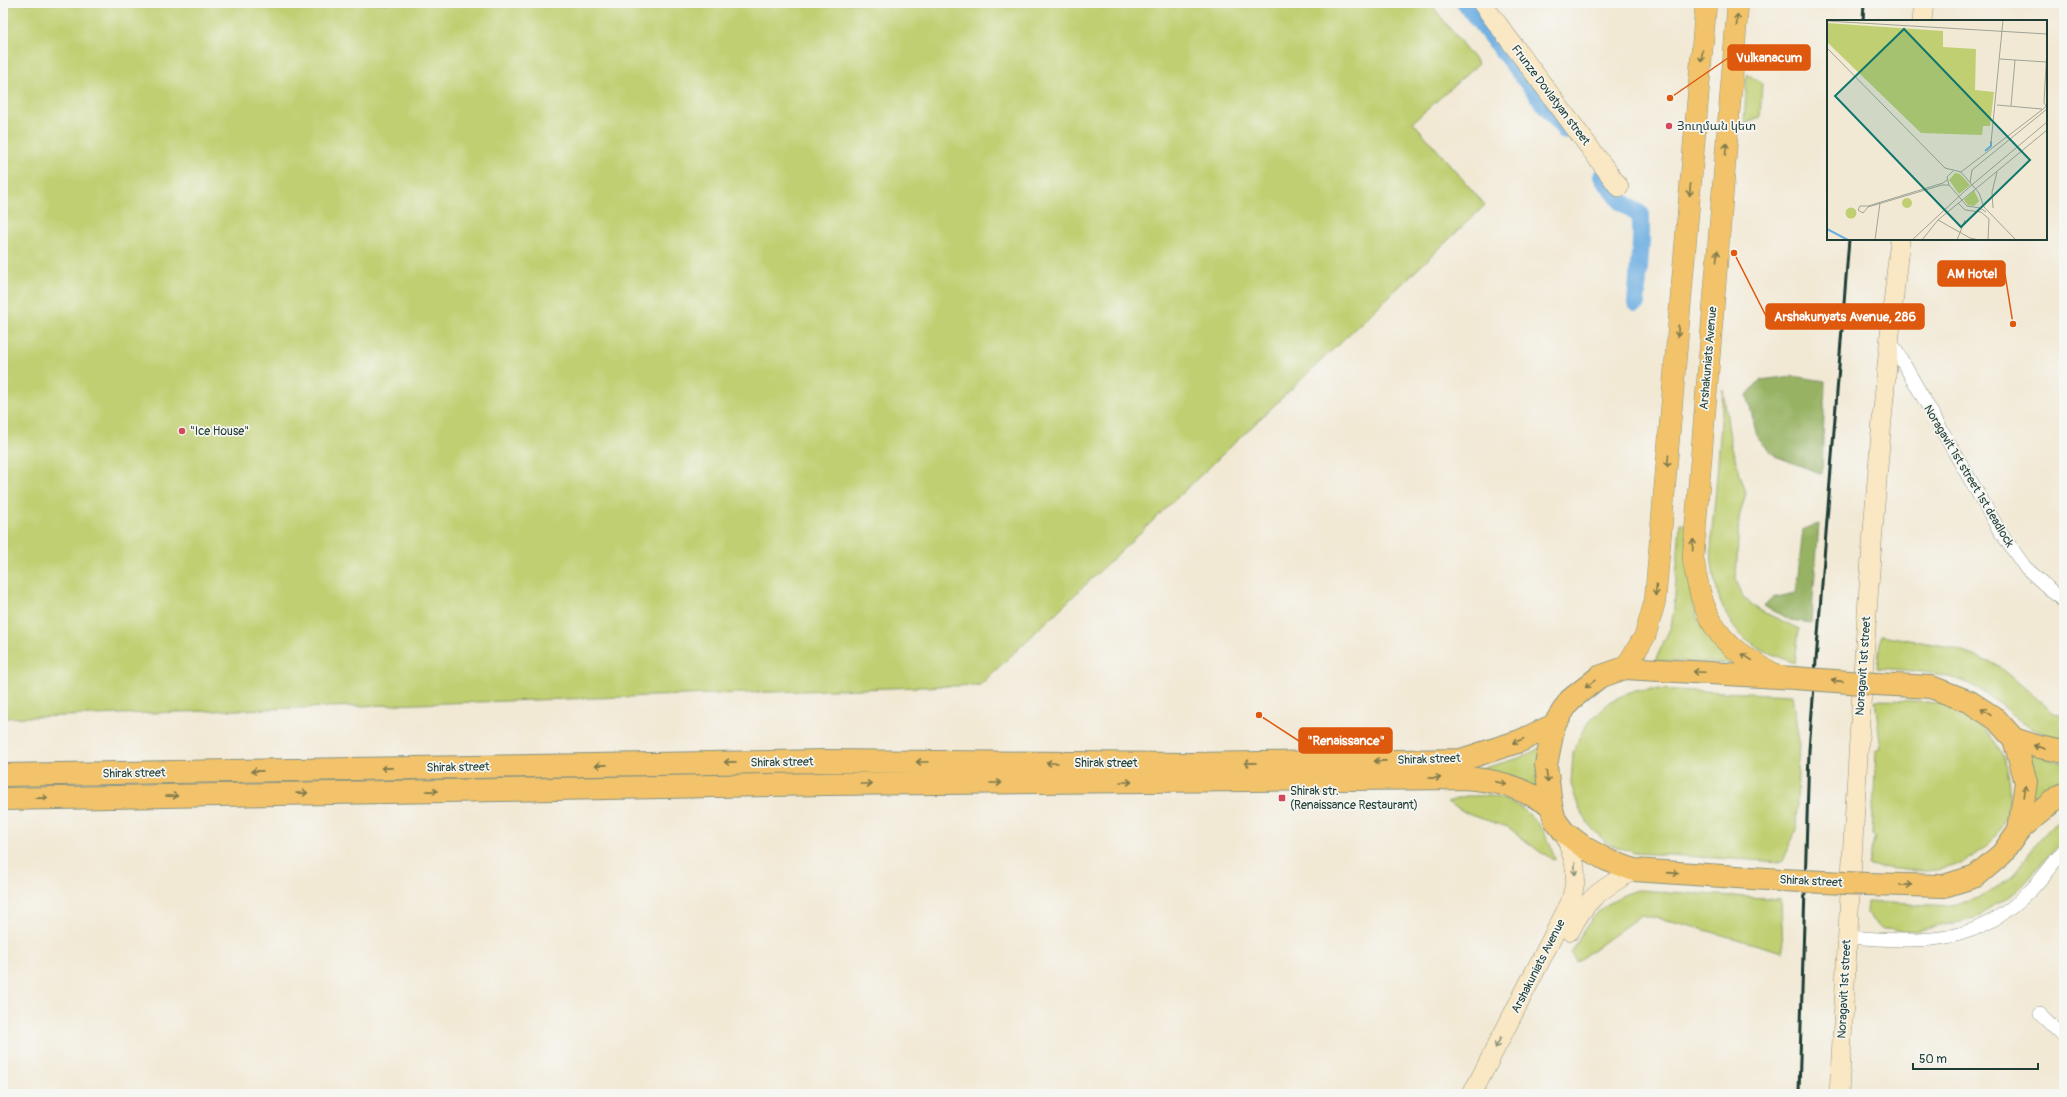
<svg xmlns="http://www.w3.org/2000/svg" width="2067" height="1097" font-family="Pangolin,'Noto Sans Armenian',sans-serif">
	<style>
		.green { fill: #c0cf71; stroke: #708652 }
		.forest { fill: #98b263; stroke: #5c784c }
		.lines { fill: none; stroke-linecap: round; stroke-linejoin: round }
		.canal { stroke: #6eafe2; stroke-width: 18 }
		.street-casing { stroke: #889384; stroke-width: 14 }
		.secondary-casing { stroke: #889384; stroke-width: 20 }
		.primary-casing { stroke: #889384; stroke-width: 22 }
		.highway-casing { stroke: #889384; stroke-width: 24 }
		.street { stroke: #fff; stroke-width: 13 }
		.secondary { stroke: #fae7c3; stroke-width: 19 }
		.primary { stroke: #f2c36a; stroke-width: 21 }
		.highway { stroke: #f2c36a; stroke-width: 22 }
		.rail { stroke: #1f3d34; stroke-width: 3 }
		.highway-bridge-casing { stroke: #889384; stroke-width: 24; stroke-linecap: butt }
		.highway-bridge { stroke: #f2c36a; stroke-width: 22 }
		.oneway { stroke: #7e794c }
		.oneway2 { stroke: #8c927c }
		.poi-dot { fill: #d1495b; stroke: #f6f6f2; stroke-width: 1.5 }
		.labels { text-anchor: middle; stroke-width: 3.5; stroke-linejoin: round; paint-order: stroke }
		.street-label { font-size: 12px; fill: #1f3d34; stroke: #f6f6f2 }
		.poi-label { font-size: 12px; fill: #1f3d34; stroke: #f6f6f2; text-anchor: start }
		.inset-river { fill: none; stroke: #6eafe2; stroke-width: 2 }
		.inset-road { fill: none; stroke: #9ea495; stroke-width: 1 }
		.view { fill: #0f766e; fill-opacity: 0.15; stroke: #0f766e; stroke-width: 2 }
		.inset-edge { fill: none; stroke: #1f3d34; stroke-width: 2 }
		.leader { fill: none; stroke: #de580e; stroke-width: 1.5 }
		.callout-dot { fill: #de580e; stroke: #f6f6f2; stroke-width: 1.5 }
		.callout { fill: #de580e; stroke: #de580e; stroke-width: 1.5 }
		.callout-label { font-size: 13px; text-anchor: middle; font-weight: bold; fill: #fff }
	</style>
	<rect width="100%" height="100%" fill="#f6f6f2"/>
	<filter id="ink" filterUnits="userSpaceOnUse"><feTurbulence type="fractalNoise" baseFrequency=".025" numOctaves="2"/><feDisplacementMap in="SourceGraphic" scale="8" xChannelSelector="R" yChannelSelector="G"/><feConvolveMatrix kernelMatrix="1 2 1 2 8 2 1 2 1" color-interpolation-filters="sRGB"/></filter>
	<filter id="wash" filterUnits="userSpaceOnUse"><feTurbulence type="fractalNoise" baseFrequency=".012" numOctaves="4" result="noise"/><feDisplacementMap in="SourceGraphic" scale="16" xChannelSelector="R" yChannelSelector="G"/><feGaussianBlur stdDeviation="0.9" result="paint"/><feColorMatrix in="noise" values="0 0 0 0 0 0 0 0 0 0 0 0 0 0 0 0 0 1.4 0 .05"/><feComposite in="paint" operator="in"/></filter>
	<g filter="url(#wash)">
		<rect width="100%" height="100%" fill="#f2e9d5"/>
		<g class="green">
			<polygon points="3,3 1430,3 1478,64 1413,122 1485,205 980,685 3,718"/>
			<polygon points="1747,74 1762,83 1760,118 1744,124"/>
			<path d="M 1723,390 L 1731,445 L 1746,493 L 1739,518 L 1736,580 L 1743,597 L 1759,610 L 1799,629 L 1795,663 C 1775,655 1751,648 1737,631 C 1722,613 1714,586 1712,563 C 1710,543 1713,520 1715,499 C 1718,463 1721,427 1723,390 Z"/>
			<path d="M 1680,523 L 1685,524 C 1688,551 1688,597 1699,621 C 1707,638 1723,651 1735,664 L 1655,661 L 1671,626 L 1674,609 Z"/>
			<path d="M 1881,635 L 1950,647 L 1999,666 L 2054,713 L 2064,715 L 2064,738 C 2024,735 2007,705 1975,687 C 1945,671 1911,671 1877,668 Z"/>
			<polygon points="1653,689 1792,695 1799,741 1796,830 1782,862 1635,853 1608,844 1592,829 1579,809 1571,784 1573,753 1579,738 1587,724 1611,701 1634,690"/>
			<path d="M 1875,700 C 1906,701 1943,698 1969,716 C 2031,759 2022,848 1946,868 C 1922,875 1892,868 1868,865 L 1875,836 L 1872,835 L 1876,751 L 1881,749 Z"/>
			<polygon points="1540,748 1539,790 1481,769 1519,758"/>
			<polygon points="2024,752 2064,763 2064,781 2028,799"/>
			<path d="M 1466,796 C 1476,796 1487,795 1497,797 C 1528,806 1548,829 1555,860 L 1540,852 L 1508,827 L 1470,815 L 1447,802 Z"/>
			<polygon points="2064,817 2064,838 2017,891 1974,919 1915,931 1883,929 1874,922 1866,912 1867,902 1953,906 1977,898 1995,889 2014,874 2038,841 2052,826"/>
			<path d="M 1638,890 L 1781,899 L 1783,952 L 1676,922 L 1641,915 L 1576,962 L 1571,953 C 1588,921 1601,900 1638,890 Z"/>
		</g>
		<g class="forest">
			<polygon points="1793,376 1825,381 1822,474 1775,456 1758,439 1747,395 1760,380"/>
			<polygon points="1819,524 1811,623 1791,620 1763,606 1772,598 1796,593 1803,529"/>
		</g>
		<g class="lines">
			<g class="canal">
				<polyline points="1465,3 1566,131"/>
				<polyline points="1602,176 1622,202 1641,215 1641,242 1636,303"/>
			</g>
		</g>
	</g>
	<g filter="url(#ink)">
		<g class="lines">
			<defs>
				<g id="street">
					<polyline points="1889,338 1999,530 2025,567 2064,602"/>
					<path d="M 1847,937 C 1921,942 1975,948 2031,890 C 2043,878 2053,863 2064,850"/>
					<polyline points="2040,1014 2064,1037"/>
				</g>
				<g id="secondary">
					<polyline points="1482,3 1619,187"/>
					<polyline points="1922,21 1924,3"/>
					<path d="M 1570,931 C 1587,897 1602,889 1634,870"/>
					<path d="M 1472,1094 L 1570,903 C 1580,872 1575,861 1564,832"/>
					<path d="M 1839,1094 C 1855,809 1868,523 1900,239"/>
				</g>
				<g id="primary">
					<path d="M 1738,3 L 1693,558 C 1698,590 1705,623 1731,646 C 1745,659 1764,668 1780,677"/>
					<polyline points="1625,668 1645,636 1655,601 1706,3"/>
				</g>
				<g id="highway">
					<polyline points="1876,684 1931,687 1970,702 1996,719 2014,739 2039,747 2064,752"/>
					<polyline points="2014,739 2026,782 2019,830"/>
					<polyline points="3,775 825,761 1189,764 1461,760 1520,741 1554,725"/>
					<path d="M 3,799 L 827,784 L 1462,778 C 1500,780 1518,787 1551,805"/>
					<polyline points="1781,880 1634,870 1607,860 1585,848 1564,832 1555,820 1551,805 1546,765 1554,725 1570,700 1599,677 1625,668 1794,678"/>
					<polyline points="1867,884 1944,886 1976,876 2002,854 2019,830 2059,796 2064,794"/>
				</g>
			</defs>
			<use href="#street" class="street-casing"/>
			<use href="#secondary" class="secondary-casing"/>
			<use href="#primary" class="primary-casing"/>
			<use href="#highway" class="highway-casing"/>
			<use href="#street" class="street"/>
			<use href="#secondary" class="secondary"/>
			<use href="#primary" class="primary"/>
			<use href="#highway" class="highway"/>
			<g class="rail">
				<polyline points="1863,21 1864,3"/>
				<polyline points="1799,1094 1809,750 1849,239"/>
			</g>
			<defs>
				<g id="highway-bridge">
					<polyline points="1794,678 1876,684"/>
					<polyline points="1781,880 1867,884"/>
				</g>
			</defs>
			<use href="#highway-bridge" class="highway-bridge-casing"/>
			<use href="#highway-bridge" class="highway-bridge"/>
		</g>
		<defs><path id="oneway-shaft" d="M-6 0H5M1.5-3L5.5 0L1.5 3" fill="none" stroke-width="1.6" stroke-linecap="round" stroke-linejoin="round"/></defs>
		<g class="oneway">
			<use href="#oneway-shaft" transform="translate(1737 20) rotate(-85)"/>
			<use href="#oneway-shaft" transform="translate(1702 56) rotate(95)"/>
			<use href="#oneway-shaft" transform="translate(1726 149) rotate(-85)"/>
			<use href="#oneway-shaft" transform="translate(1690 190) rotate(95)"/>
			<use href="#oneway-shaft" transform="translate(1717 256) rotate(-85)"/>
			<use href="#oneway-shaft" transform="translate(1678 331) rotate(94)"/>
			<use href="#oneway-shaft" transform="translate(1668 461) rotate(95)"/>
			<use href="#oneway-shaft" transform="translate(1693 545) rotate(-86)"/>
			<use href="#oneway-shaft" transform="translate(1656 590) rotate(95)"/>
			<use href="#oneway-shaft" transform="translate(1747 657) rotate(-146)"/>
			<use href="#oneway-shaft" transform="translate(1699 672) rotate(-177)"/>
			<use href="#oneway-shaft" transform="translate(1837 681) rotate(-176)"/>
			<use href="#oneway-shaft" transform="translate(1590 684) rotate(142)"/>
			<use href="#oneway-shaft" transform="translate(1986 712) rotate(-146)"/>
			<use href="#oneway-shaft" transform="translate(1518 741) rotate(159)"/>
			<use href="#oneway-shaft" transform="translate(2039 747) rotate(-164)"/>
			<use href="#oneway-shaft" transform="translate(1380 761) rotate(179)"/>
			<use href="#oneway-shaft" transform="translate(730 762) rotate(179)"/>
			<use href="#oneway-shaft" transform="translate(922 762) rotate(-180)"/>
			<use href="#oneway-shaft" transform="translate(1052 763) rotate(-180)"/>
			<use href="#oneway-shaft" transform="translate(1250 763) rotate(179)"/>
			<use href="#oneway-shaft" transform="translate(601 765) rotate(179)"/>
			<use href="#oneway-shaft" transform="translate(387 768) rotate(179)"/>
			<use href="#oneway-shaft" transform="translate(257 771) rotate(179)"/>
			<use href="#oneway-shaft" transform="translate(1547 777) rotate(83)"/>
			<use href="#oneway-shaft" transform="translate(1435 778) rotate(-1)"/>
			<use href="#oneway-shaft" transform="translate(1126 782)"/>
			<use href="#oneway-shaft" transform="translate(996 783)"/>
			<use href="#oneway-shaft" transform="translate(1501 783) rotate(15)"/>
			<use href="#oneway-shaft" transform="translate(866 784)"/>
			<use href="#oneway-shaft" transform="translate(432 791) rotate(-1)"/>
			<use href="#oneway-shaft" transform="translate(2025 791) rotate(-82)"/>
			<use href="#oneway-shaft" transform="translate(302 793) rotate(-1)"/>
			<use href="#oneway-shaft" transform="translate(172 796) rotate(-1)"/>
			<use href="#oneway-shaft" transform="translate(42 798) rotate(-1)"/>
			<use href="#oneway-shaft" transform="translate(1673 873) rotate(4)"/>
			<use href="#oneway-shaft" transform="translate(1906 885) rotate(1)"/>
		</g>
		<g class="oneway2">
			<use href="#oneway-shaft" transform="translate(1575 869) rotate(89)"/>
			<use href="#oneway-shaft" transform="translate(1498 1043) rotate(117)"/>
		</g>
	</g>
	<g class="poi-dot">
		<circle cx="1669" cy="126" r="4"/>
		<circle cx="182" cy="431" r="4"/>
		<rect x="1278" y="794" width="8" height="8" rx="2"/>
	</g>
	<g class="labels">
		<g class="street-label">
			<text transform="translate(1551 95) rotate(53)" y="4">Frunze Dovlatyan street</text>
			<text transform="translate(1708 358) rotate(-85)" y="4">Arshakuniats Avenue</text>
			<text transform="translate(1969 476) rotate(59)" y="4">Noragavit 1st street 1st deadlock</text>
			<text transform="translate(1863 666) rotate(-86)" y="4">Noragavit 1st street</text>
			<text transform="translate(1429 759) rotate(-2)" y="4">Shirak street</text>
			<text transform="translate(782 762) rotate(-1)" y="4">Shirak street</text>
			<text x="1106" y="767">Shirak street</text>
			<text transform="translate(458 767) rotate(-1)" y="4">Shirak street</text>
			<text transform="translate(134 773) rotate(-1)" y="4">Shirak street</text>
			<text transform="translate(1811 881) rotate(3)" y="4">Shirak street</text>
			<text transform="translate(1538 966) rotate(-63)" y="4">Arshakuniats Avenue</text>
			<text transform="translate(1844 989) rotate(-87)" y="4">Noragavit 1st street</text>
		</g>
		<g class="poi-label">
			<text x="1677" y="130">Յուղման կետ</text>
			<text x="190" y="435">"Ice House"</text>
			<text x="1290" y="795">Shirak str.<tspan x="1290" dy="14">(Renaissance Restaurant)</tspan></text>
		</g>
	</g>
	<g transform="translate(1827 20)">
		<rect width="220" height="220" fill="#f2e9d5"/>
		<path d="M 0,3 L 116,11 L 116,27 L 149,29 L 148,70 L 167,72 L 163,106 L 156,106 L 155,115 L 94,113 L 0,22 ZM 128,153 L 133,154 L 143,165 L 132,174 L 122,160 ZM 147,170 L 152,181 L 147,186 L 141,185 L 137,180 ZM75 183a5 5 0 1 1 10 0a5 5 0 1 1-10 0ZM18.5 193a5.5 5.5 0 1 1 11 0a5.5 5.5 0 1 1-11 0Z" fill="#c0cf71"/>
		<path class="inset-river" d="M 158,131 L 164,126 L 164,121M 0,209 L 21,220"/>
		<path class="inset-road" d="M 0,1 L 220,14M 0,28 L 118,148 L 134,152 L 152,173 L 157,187 L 189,220M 173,39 L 219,42M 170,85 L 215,89M 184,86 L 188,40M 219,86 L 217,83 L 220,28M 164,123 L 176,0M 126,151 L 120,157 L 122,165 L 140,186 L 153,188 L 159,192M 134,152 L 220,86M 120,160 L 116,163 L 41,186 L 33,186 L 31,190 L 36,193 L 41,187 L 115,165 L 122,165M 143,163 L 145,150 L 220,89M 131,183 L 138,190 L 154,192 L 162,199 L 161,220M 166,188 L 165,172 L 170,152M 111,200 L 143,218 L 152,220M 48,220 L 53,183M 85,220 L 140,169 L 220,102M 95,220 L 111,200 L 220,110M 130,220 L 138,200"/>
		<path class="view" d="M 77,9 L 203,140 L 134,207 L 8,76 Z"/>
		<rect width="220" height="220" class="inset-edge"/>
	</g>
	<path class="leader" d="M1670 98L1728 58M2013 324L2005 274M1734 253L1766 316M1259 715L1299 741"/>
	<g class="callout-dot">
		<circle cx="1670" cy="98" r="4"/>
		<circle cx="2013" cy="324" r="4"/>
		<circle cx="1734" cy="253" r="4"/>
		<circle cx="1259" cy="715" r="4"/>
	</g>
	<g class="callout">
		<rect x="1728" y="45" width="82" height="25" rx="4"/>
		<rect x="1938" y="261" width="67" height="25" rx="4"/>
		<rect x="1766" y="304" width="158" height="25" rx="4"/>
		<rect x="1299" y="728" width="93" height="25" rx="4"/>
	</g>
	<g class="callout-label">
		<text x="1769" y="62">Vulkanacum</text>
		<text x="1972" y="278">AM Hotel</text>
		<text x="1845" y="321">Arshakunyats Avenue, 286</text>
		<text x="1346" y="745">"Renaissance"</text>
	</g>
	<rect width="2067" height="1097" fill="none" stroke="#f6f6f2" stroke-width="16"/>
	<path d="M1913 1063v6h125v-6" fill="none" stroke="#1f3d34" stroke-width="2"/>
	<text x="1919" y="1063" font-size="12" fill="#1f3d34" stroke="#f6f6f2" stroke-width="3" paint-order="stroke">50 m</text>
</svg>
